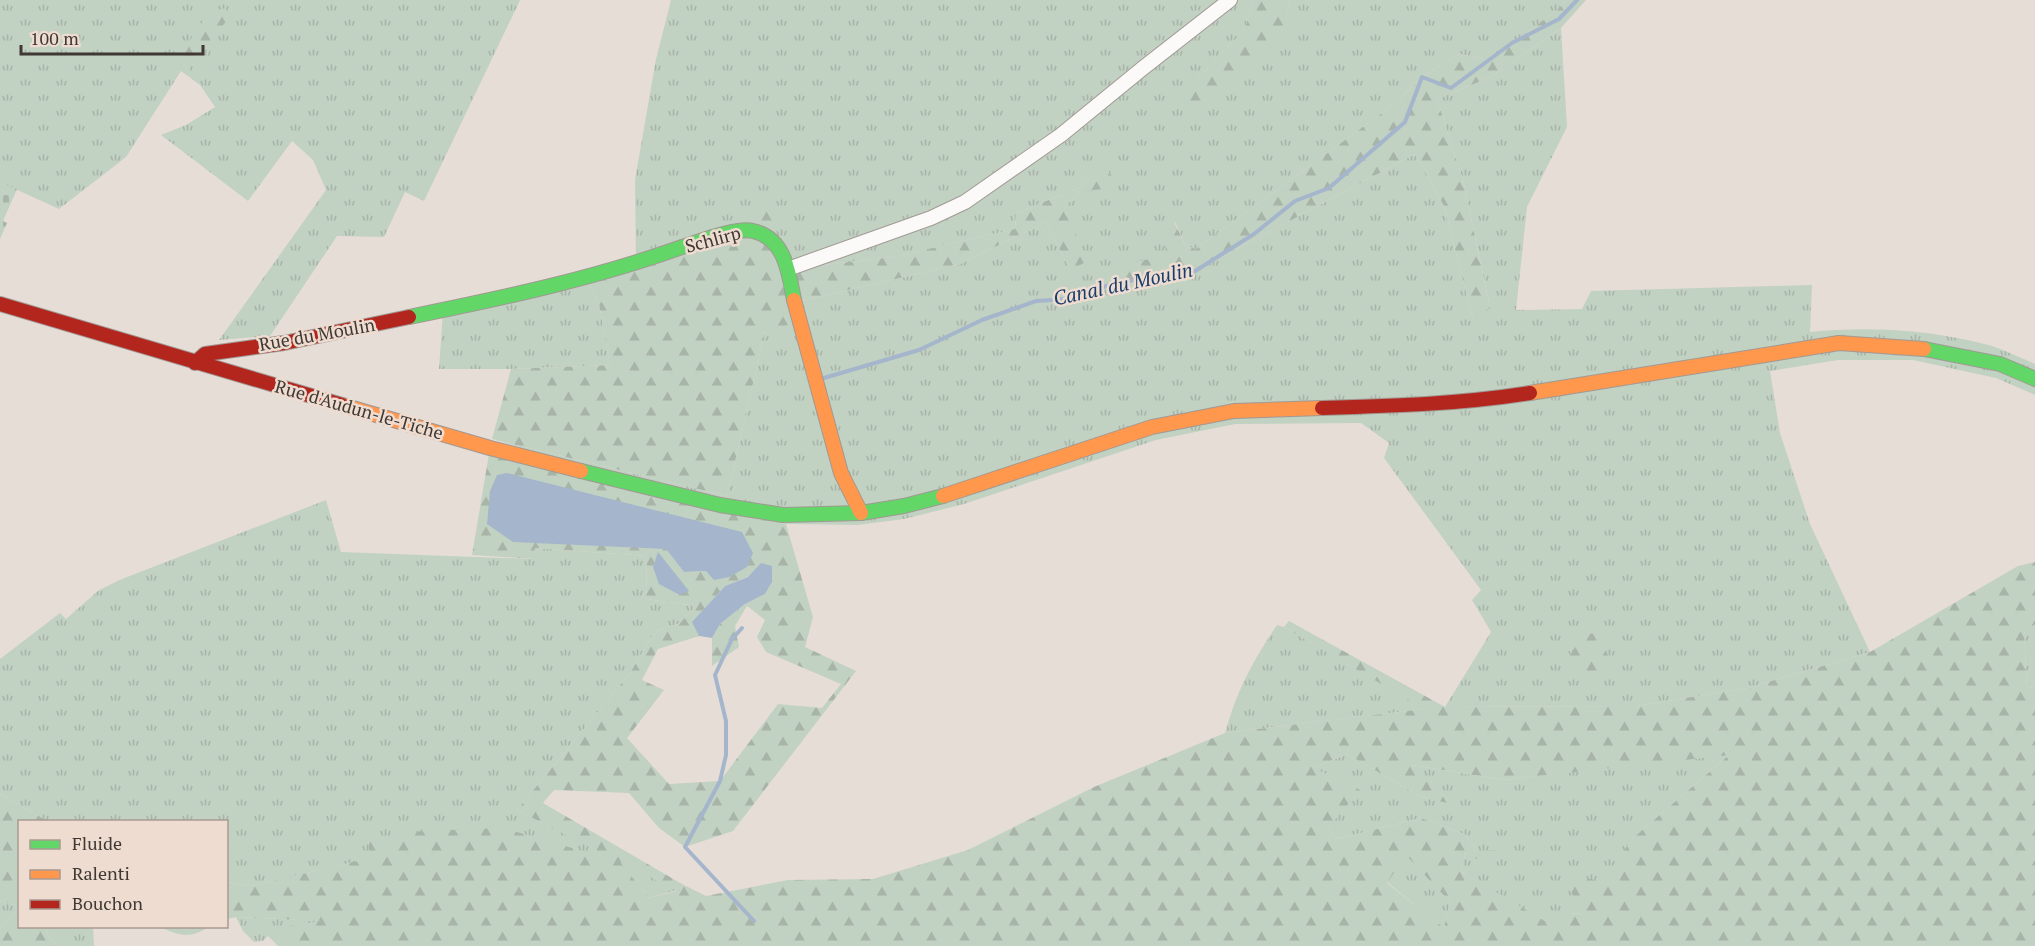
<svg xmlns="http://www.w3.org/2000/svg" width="2035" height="946" font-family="'PT Serif',serif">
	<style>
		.grass { fill: url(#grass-tufts) }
		.forest { fill: url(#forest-firs); fill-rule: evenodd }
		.cemetery { fill: url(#cemetery-stones) }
		.water { fill: #a5b6cc }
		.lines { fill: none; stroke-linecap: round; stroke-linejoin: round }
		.stream { stroke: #a5b6cc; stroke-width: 4 }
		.street-casing { stroke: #a19994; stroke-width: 16 }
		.fast-casing { stroke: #a19994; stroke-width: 16 }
		.slow-casing { stroke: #a19994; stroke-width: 16 }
		.jam-casing { stroke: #a19994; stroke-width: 16 }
		.street { stroke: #fbfaf9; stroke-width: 14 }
		.fast { stroke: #63d668; stroke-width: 14 }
		.slow { stroke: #ff974d; stroke-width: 14 }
		.jam { stroke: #b3261e; stroke-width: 14 }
		.labels { text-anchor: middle; stroke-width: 5; stroke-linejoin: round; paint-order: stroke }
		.street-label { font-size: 18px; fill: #3f3833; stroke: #eedcd0 }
		.water-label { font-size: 20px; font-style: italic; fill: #183e6b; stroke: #eedcd0 }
	</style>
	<defs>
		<pattern id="grass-tufts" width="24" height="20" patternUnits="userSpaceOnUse" patternTransform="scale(1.5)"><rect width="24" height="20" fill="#c1d1c2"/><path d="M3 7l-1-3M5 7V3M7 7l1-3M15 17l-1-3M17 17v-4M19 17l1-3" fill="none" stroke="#a7b4a7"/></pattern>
		<pattern id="forest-firs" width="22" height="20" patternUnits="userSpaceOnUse" patternTransform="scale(1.5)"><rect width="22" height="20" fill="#c1d1c2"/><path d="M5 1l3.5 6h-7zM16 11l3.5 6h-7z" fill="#a7b4a7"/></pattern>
		<pattern id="cemetery-stones" width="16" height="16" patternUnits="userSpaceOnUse" patternTransform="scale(1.5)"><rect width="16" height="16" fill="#c1d1c2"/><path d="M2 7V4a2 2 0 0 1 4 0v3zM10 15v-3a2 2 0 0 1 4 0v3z" fill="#a7b4a7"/></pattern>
	</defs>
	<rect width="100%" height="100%" fill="#e7ddd7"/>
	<g class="grass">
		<polygon points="0,0 520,0 424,201 405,192 384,237 337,236 270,336 219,340 326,190 313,160 292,141 248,201 161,135 186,125 215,107 200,85 181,71 126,157 59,209 0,182"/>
		<path d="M 671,0 L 1253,0 L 1245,29 L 1183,95 L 1287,15 L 1290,0 L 1567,0 L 1556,11 L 1489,60 L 1460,54 L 1422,77 L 1397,102 L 1196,249 L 1186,246 L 1175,222 L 1167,256 L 1128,264 L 1091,297 L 1119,282 L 1192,273 L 1415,154 L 1444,206 L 1473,319 L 1490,307 L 1463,180 L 1437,99 L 1491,77 L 1561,28 L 1567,127 L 1527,207 L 1516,310 L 1582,309 L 1591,291 L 1812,285 L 1810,332 C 1871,326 1933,330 1992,346 C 2007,351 2021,358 2035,364 L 2035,395 L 1996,378 L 1913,360 L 1838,360 L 1770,371 L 1780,433 L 1810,524 L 1870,652 L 1748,688 L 1635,706 L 1445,707 L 1491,632 L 1472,600 L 1481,590 L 1384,458 L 1389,443 L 1361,423 L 1235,424 L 1156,440 L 964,504 L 904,519 L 858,525 L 786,524 L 492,439 L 727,496 L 765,331 L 788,304 L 960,264 L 1046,222 L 1070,270 L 1064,208 L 1080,191 L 1089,174 L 1079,188 L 1016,213 L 1015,229 L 893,257 L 788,269 L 732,232 L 636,264 L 635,180 L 656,59 Z"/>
		<polygon points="587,278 599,304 610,365 511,369 439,369 443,312"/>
		<polygon points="326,500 341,552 533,559 535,548 647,556 646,599 696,606 680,623 655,631 630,673 517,810 677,890 649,898 619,862 368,841 371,858 251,886 227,882 226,822 47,821 0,794 0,659 60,613 66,619 99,590 122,579"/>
		<path d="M 1277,625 L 1284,627 L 1425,709 L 1225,733 C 1236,692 1253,660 1277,625 Z"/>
		<polygon points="2035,625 2035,687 2027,688 2024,629"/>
		<polygon points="1347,754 1421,797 1451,803 1412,765 1504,780 1730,754 1632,839 1602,883 1574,875 1565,882 1586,914 1567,913 1548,924 1461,871 1466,852 1476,852 1466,835 1421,818 1337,839 1328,828 1314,768"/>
		<polygon points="1406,854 1450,902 1444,929 1387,882"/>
		<polygon points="0,900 20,907 19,910 0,929"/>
		<polygon points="236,917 327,921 279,940 281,946 278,946 268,936 263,941 254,942 243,931"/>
		<polygon points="48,927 93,927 94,946 57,946 47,934"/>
	</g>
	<g class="forest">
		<polygon points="1253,0 1290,0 1287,15 1296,30 1199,108 1183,95 1245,29"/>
		<polygon points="1567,0 1586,0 1561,28 1491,77 1437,99 1463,180 1490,308 1473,319 1444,206 1415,154 1192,273 1119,282 1091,297 1089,290 1128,263 1167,256 1162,231 1174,222 1186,246 1196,249 1397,102 1422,77 1460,54 1489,60 1556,11"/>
		<path d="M 226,8 L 228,19 L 199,55 L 193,57 L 193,63 L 188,73 L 181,70 L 178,66 C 187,45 201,12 226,8 Z"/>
		<polygon points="1106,169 1113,177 1104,189 1080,191 1064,208 1088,261 1070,270 1046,222 960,264 788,304 792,324 765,331 727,496 492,439 511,369 610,365 599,304 587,278 732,232 750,210 782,212 783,223 771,238 788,269 893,257 1015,229 1016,213 1079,188 1089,174"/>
		<path d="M 489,454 L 786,524 L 813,617 L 805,647 L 856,671 L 733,831 L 685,847 L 659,828 L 629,793 L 554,790 L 543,803 L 682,884 L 706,896 L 788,880 L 873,879 L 968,850 L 1094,787 L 1225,733 L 1424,709 L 1284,627 L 1289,621 L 1445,707 L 1635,706 L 1748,688 L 1870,652 L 2018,566 L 2035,562 L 2035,625 L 2024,630 L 2027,688 L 2035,687 L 2035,946 L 281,946 L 279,940 L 288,926 L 321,921 L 236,917 L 227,919 L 226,882 L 251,886 L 370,858 L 368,841 L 422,831 L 503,828 L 617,861 L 517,810 L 630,673 L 655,631 L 680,623 L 696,606 L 646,599 L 647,556 L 535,548 L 534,559 L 472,555 ZM 666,549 L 729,577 L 706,571 L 684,572 ZM 772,567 L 772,582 L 765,594 L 745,604 L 720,624 L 712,638 L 712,666 L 739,647 L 735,626 L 747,606 L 765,620 L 757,637 L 766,652 L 841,684 L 822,708 L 778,704 L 720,781 L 669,784 L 627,738 L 664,690 L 642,680 L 658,649 L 699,636 L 693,621 L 725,586 ZM 1347,754 L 1421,797 L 1452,804 L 1413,765 L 1504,780 L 1729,755 L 1632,839 L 1602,882 L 1574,875 L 1564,882 L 1586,914 L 1567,913 L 1548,923 L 1461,871 L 1466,852 L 1487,865 L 1499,861 L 1495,850 L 1476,852 L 1466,835 L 1421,818 L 1337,839 L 1328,828 L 1360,790 L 1314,768 ZM 1406,855 L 1450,902 L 1444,928 L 1387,883 ZM 620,862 L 676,890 L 676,891 L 649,898 Z"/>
		<polygon points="1599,633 1613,668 1606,677 1571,669 1569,655 1586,634"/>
		<polygon points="0,794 47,821 20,822 19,907 0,900"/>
		<polygon points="19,910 20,926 48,927 47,934 57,946 0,946 0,929"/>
		<path d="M 160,927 L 209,927 C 189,939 180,936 160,927 Z"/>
	</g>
	<polygon class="cemetery" points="0,182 17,189 3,221 7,223 0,239"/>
	<g class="water">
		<polygon points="507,473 742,532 753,553 747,567 729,577 714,580 706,571 684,572 666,549 513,542 487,524 490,491 497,475"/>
		<polygon points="658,552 689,591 680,595 659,584 653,567"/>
		<polygon points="761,563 772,566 772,582 765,594 745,604 720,624 712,638 699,636 692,622 725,586 748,577"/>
	</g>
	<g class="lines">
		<g class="stream">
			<polyline points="824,378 919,350 982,320 1036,301 1067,299 1119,282 1192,273 1254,234 1295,201 1329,188 1405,122 1422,77 1451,88 1512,43 1559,19 1577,0"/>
			<polyline points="742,628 732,639 715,675 726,721 726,755 720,781 685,847 754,921"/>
		</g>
		<defs>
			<polyline id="street" points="788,269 931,218 965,202 1061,135 1143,68 1230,0"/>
			<g id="fast">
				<path d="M 409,317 C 502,298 593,279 682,247 C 698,242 737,227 753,231 C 785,238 789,273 794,300"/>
				<polyline points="1924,349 2000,364 2035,379"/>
				<polyline points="581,471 720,505 783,515 861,513 904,506 943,496"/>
			</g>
			<g id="slow">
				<polyline points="794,300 841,473 861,513"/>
				<polyline points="1530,393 1839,343 1924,349"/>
				<polyline points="342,405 490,448 581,471"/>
				<polyline points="943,496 1152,427 1234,411 1322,408"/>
			</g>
			<g id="jam">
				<polyline points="0,304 342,405"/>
				<polyline points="195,363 205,354 284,343 409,317"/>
				<path d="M 1322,408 C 1392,406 1461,404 1530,393"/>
			</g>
		</defs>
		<use href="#street" class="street-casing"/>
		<use href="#fast" class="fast-casing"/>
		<use href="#slow" class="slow-casing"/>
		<use href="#jam" class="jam-casing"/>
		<use href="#street" class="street"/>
		<use href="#fast" class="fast"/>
		<use href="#slow" class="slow"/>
		<use href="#jam" class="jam"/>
	</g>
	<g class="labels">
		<g class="street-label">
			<text transform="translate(713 240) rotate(-15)" y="6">Schlirp</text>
			<text transform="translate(317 335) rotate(-10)" y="6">Rue du Moulin</text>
			<text transform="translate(359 410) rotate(16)" y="6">Rue d'Audun-le-Tiche</text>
		</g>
		<g class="water-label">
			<text transform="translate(1123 284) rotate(-12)" y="7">Canal du Moulin</text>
		</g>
	</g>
	<rect x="18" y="820" width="210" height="108" fill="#eedcd0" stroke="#a89a91" stroke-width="1.5"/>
	<rect x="30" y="840" width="30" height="9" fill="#63d668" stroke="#a89a91" stroke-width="1.5"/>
	<text x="72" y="850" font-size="18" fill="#3f3833">Fluide</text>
	<rect x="30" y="870" width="30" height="9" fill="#ff974d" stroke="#a89a91" stroke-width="1.5"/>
	<text x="72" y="880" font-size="18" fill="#3f3833">Ralenti</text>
	<rect x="30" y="900" width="30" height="9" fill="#b3261e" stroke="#a89a91" stroke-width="1.5"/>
	<text x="72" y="910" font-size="18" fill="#3f3833">Bouchon</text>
	<path d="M21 45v9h182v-9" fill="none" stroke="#3f3833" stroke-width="3"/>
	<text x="30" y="45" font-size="18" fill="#3f3833" stroke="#eedcd0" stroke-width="4.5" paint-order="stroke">100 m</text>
</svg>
